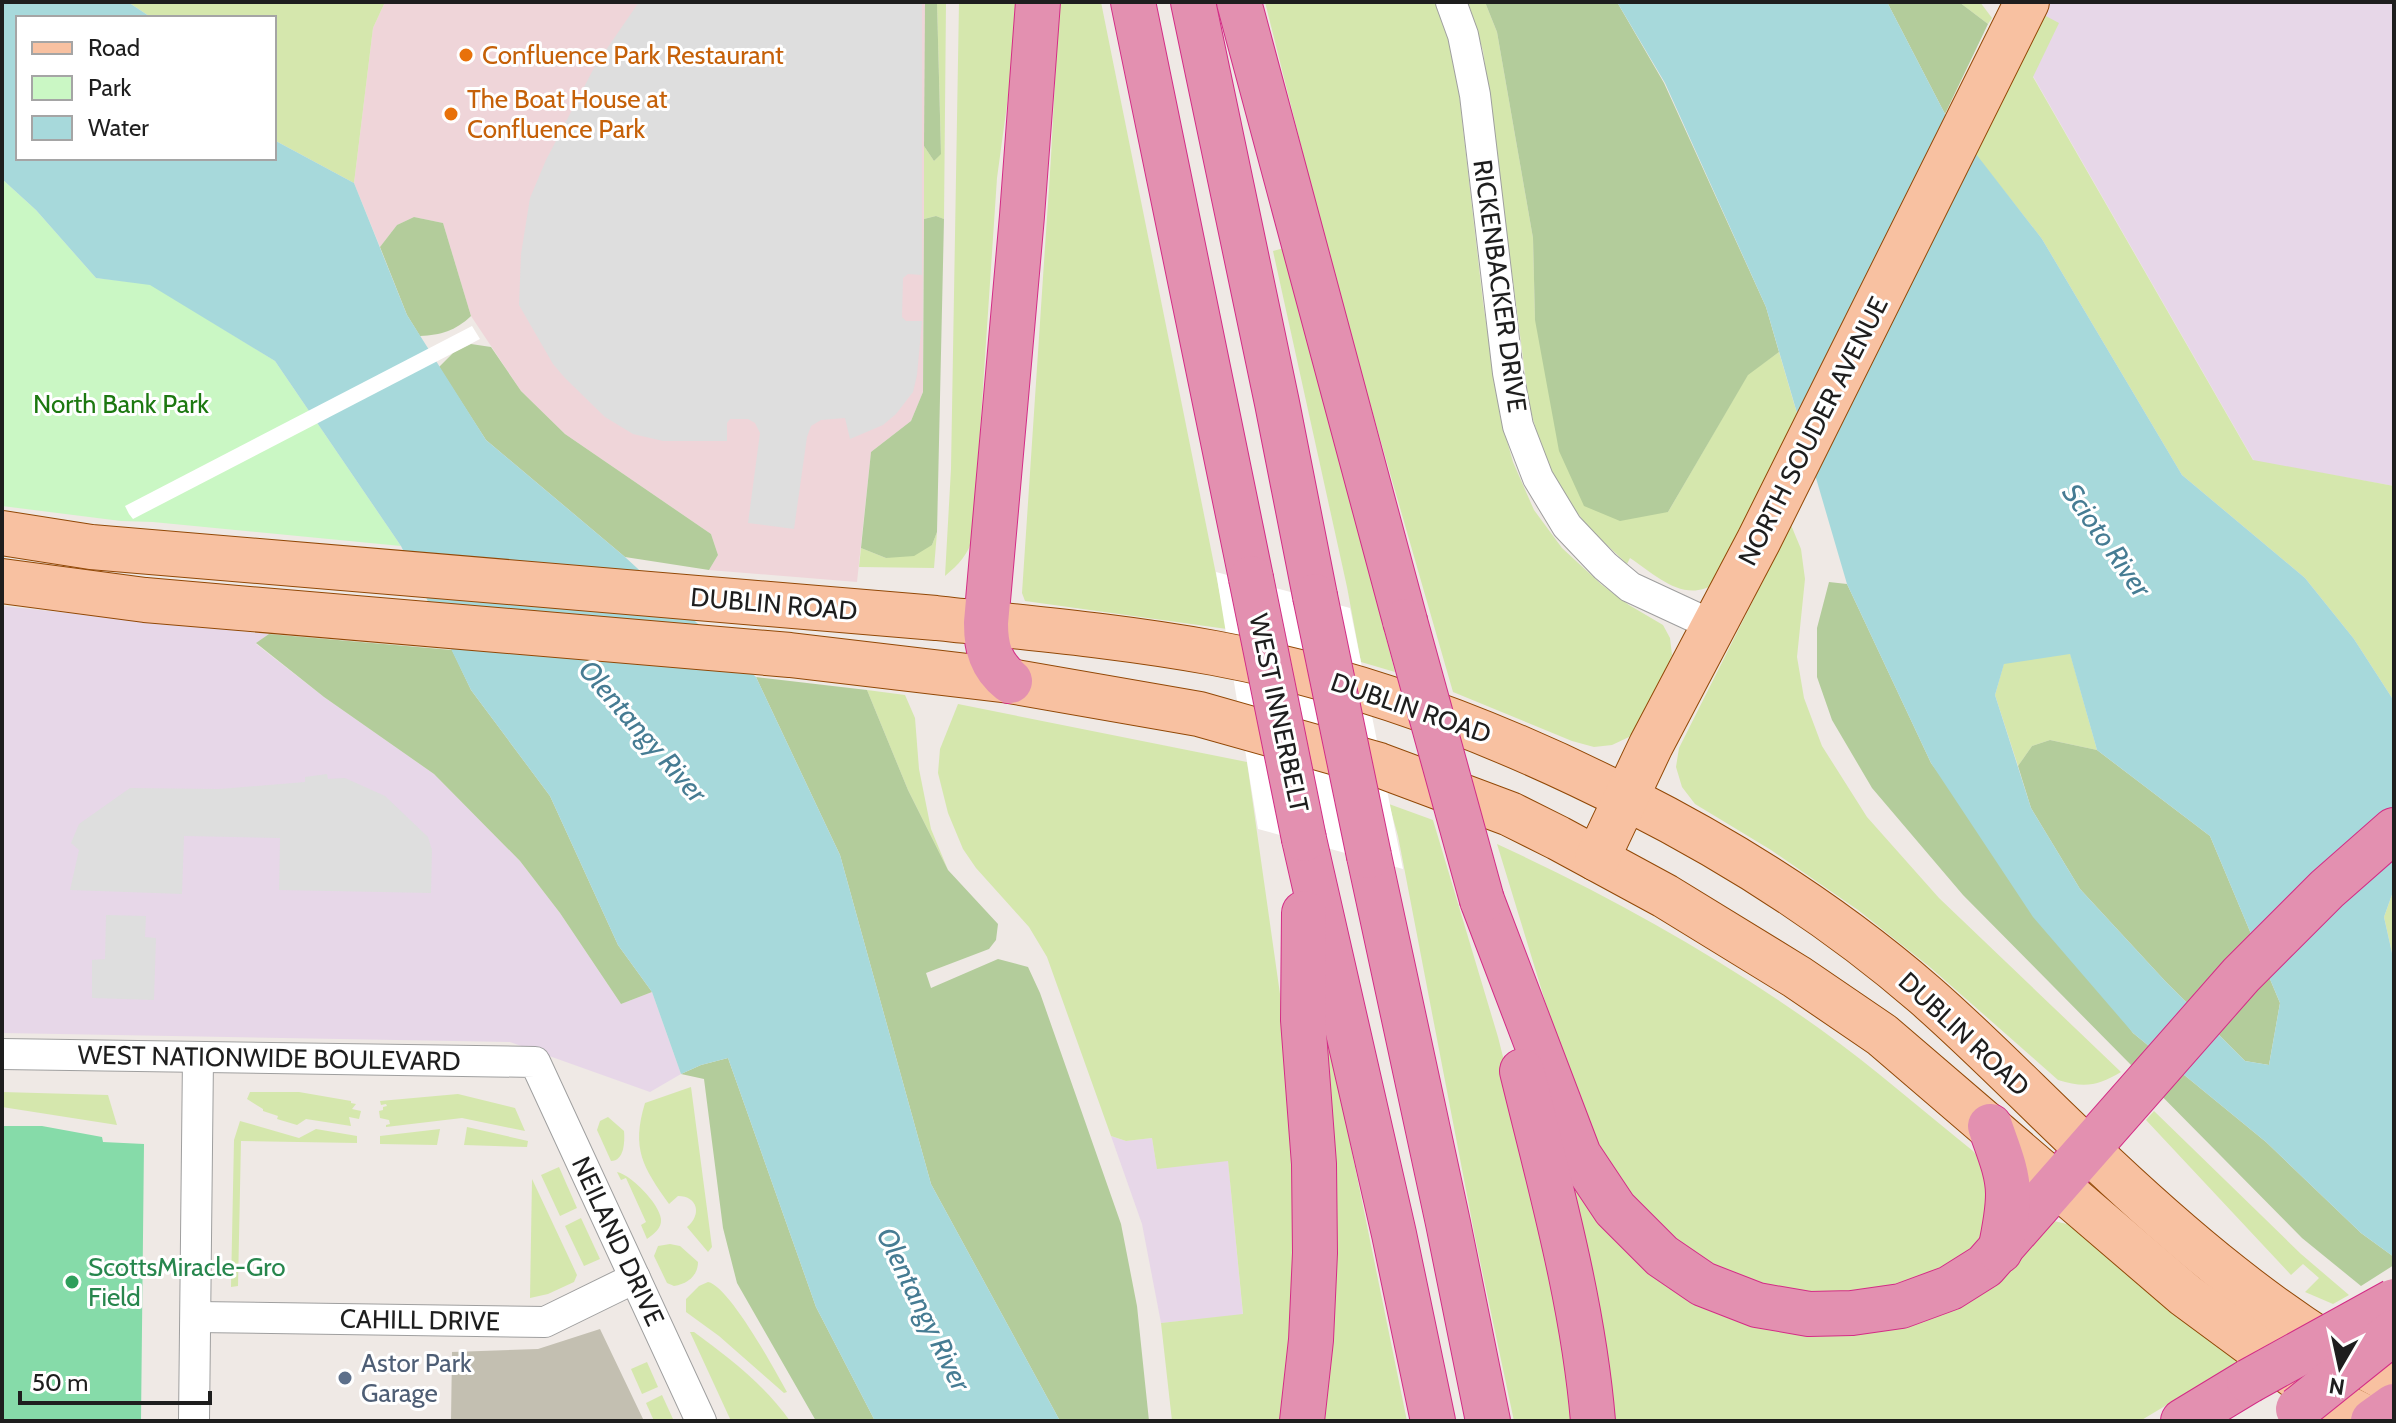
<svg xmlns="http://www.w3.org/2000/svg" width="2396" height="1423" font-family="Cabin,sans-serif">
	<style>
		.commercial { fill: #efd5d9 }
		.industrial { fill: #e7d7e8 }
		.construction { fill: #c3bfb1 }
		.grass { fill: #d5e7ad }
		.forest { fill: #b3cc9b }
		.park { fill: #caf7c4 }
		.pitch { fill: #86dba9 }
		.parking { fill: #dedede }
		.water { fill: #a7d9db; fill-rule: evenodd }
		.pier { fill: #fff }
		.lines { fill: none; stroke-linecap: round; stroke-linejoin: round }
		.street-casing { stroke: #9f9f9f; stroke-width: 32 }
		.primary-casing { stroke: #924806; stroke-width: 46 }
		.highway-casing { stroke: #d32c86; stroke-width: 46 }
		.street { stroke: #fff; stroke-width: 30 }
		.primary { stroke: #f8c1a1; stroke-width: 44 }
		.highway { stroke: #e390b0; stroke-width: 44 }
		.highway-bridge-casing { stroke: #d32c86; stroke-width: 46; stroke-linecap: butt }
		.highway-bridge { stroke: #e390b0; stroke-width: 44 }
		.food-dot { fill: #e8710a; stroke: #fff; stroke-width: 3 }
		.leisure-dot { fill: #2e9e5b; stroke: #fff; stroke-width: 3 }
		.service-dot { fill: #5c6f8a; stroke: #fff; stroke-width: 3 }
		.labels { text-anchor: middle; stroke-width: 6; stroke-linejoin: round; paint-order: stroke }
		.food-label { font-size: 26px; fill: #c56008; stroke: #fff; text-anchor: start }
		.street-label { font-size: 26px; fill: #1e1e1e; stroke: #fff }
		.park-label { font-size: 26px; fill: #1c7810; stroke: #fff }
		.leisure-label { font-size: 26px; fill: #27864d; stroke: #fff; text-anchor: start }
		.service-label { font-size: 26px; fill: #4e5e75; stroke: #fff; text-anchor: start }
		.water-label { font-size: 28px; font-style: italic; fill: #467c93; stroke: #fff }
	</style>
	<rect width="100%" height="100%" fill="#efe9e5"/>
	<polygon class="commercial" points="385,2 925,2 923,392 911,421 871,452 857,582 709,570 718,555 711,534 565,434 521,391 471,316 443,223 414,217 397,225 380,247 354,183 373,28"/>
	<g class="industrial">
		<polygon points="2015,2 2394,2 2394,486 2254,461 2033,76"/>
		<polygon points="2,606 269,634 256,644 324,697 434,774 520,861 560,913 621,1004 652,992 681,1074 650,1092 510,1042 2,1033"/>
		<polygon points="1111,1136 1126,1141 1152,1138 1157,1168 1228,1160 1243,1315 1161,1323 1142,1224"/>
	</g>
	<polygon class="construction" points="600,1329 644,1421 451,1421 452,1352 538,1349"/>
	<g class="grass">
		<polygon points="128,2 385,2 373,28 354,183 274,140 274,18 152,18"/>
		<polygon points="937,2 946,2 944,219 936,216 924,219 924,146 934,161 941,153"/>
		<path d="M 959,2 L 1021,2 L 997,178 L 973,537 C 968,555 959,564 945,576 L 951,469 Z"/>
		<polygon points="1059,2 1101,2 1227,629 1025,601 1022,593 1051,157"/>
		<polygon points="1265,2 1435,3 1448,36 1457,76 1483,302 1500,416 1513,462 1534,510 1562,548 1602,585 1629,605 1663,625 1670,638 1672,655 1640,727 1629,737 1612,745 1594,747 1572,741 1453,692 1337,289"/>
		<path d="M 1468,2 L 1485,2 L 1497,32 L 1533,238 L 1535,320 L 1668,512 L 1748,374 L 1779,352 L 1798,417 L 1716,583 C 1684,604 1657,576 1630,558 L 1627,564 C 1612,549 1595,535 1582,519 C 1554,485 1539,445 1529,404 L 1483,51 Z"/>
		<polygon points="1959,2 1980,2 1992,18 1988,24"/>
		<polygon points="2042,14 2059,23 2033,77 2253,460 2394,486 2394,701 2354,639 2305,578 2182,475 2042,239 1972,150"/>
		<polygon points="1284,248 1395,672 1361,662 1347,587 1273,251"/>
		<path d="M 1791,525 L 1801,549 L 1805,579 L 1797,657 L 1804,698 L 1822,746 L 1867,817 L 1939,898 L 2121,1072 C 2098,1086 2084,1088 2058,1080 L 1931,968 L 1858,910 L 1771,850 L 1695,804 L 1682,787 L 1676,767 L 1679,748 Z"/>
		<polygon points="937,532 934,568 859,567 861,548 886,558 932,545"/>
		<polygon points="2070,653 2097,750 2050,740 2032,746 2018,766 1995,695 2004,663"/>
		<polygon points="867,690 905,695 915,718 919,769 931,829 948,870 908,790"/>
		<polygon points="958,704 1247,762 1280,994 1291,1107 1297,1229 1289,1421 1172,1421 1161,1323 1243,1314 1228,1161 1157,1169 1152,1138 1126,1141 1111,1136 1047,957 1029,927 976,868 963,849 948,813 938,773 940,749"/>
		<polygon points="1389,804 1433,820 1498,1037 1527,1152 1580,1421 1514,1421 1476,1242 1398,836"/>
		<path d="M 1497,844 C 1610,896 1718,956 1820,1029 C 1873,1067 1922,1110 1973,1151 L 1991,1173 L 1994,1227 L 1955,1268 L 1911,1283 L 1857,1294 L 1777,1290 L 1695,1258 L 1655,1227 L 1597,1147 L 1568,1076 Z"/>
		<polygon points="2394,889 2394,962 2384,917"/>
		<polygon points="1327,1030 1407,1421 1319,1421 1318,1034"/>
		<path d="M 691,1087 L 712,1247 L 708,1252 L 687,1227 C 702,1215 698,1196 678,1196 L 669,1204 C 643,1167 631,1149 645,1103 Z"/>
		<polygon points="2,1092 108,1095 117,1125 2,1107"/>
		<polygon points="250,1092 299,1092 351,1101 351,1103 356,1104 352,1109 361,1111 359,1119 349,1117 351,1126 306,1119 297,1125 277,1119 278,1116 263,1111 263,1109 247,1099"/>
		<polygon points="458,1094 515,1108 525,1131 462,1118 386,1127 386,1125 390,1124 389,1120 380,1118 379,1111 383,1110 383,1107 387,1106 386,1104 381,1105 380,1101"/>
		<polygon points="2154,1111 2301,1254 2349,1295 2333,1304 2305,1292 2319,1278 2303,1264 2291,1275 2146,1120"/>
		<path d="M 608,1117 L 624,1131 C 625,1142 624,1161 611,1161 L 597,1130 L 600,1121 Z"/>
		<polygon points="240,1121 299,1138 316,1129 357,1136 357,1143 241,1141 238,1286 231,1287 234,1140"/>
		<polygon points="467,1127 528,1141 527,1147 464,1145"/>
		<polygon points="440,1129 437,1145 380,1144 380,1136"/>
		<polygon points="559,1167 577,1208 560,1216 541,1175"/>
		<polygon points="1562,1168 1609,1225 1825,1327 2038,1234 2054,1221 2067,1224 2084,1233 2240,1361 2140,1421 1610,1421"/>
		<path d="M 617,1172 C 631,1175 659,1203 661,1219 C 662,1228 654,1234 647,1239 L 641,1225 L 646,1222 L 626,1178 L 621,1180 Z"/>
		<polygon points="532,1179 577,1275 574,1282 548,1294 530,1298"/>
		<polygon points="581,1218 600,1259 584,1266 565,1226"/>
		<path d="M 670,1244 L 680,1246 L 698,1262 C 698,1276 687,1284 674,1286 L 667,1283 L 654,1256 L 658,1246 Z"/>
		<path d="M 708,1282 C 729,1286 775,1370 787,1392 L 784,1393 L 719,1336 L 686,1312 L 686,1299 L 699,1286 Z"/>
		<path d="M 690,1332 L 694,1332 C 729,1358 765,1385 790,1421 L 731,1421 Z"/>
		<polygon points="647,1362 658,1387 642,1394 631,1369"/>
		<polygon points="662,1395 673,1419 654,1421 646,1403"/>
	</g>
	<g class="forest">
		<polygon points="925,2 937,2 941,154 934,161 924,146"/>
		<polygon points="1485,2 1617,2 1664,83 1766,307 1779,352 1748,375 1668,512 1620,521 1584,506 1559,451 1535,320 1533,238 1497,32"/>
		<polygon points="1887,2 1959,2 1988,24 1945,114"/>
		<polygon points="936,216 944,219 937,532 932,545 914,556 886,558 861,548 871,452 911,421 923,392 924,219"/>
		<path d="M 414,217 L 443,223 L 471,316 C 455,331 441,335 420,336 L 407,315 L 380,247 L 397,225 Z"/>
		<polygon points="471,344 491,347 521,391 565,434 711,534 718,555 709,570 625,557 486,440 439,367 453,353"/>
		<polygon points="1829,582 1847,584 1931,763 2133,1033 2266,1142 2361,1233 2394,1257 2394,1265 2361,1286 2302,1238 1963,895 1872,788 1832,720 1817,677 1817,628"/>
		<polygon points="269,634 452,650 471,690 550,796 618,945 652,992 621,1004 560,913 520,861 434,774 324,697 256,643"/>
		<polygon points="756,677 867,690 908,790 948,870 998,924 996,940 989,949 926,973 931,988 998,959 1028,967 1040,993 1121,1224 1137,1306 1149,1421 1060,1421 931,1184 840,855"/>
		<polygon points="2050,740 2097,750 2210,836 2280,1003 2269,1065 2245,1061 2166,982 2080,889 2031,808 2018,766 2032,746"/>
		<polygon points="728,1058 816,1307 875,1421 816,1421 737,1283 723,1228 704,1079 681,1074 701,1065"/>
	</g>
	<polygon class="park" points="2,179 36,210 96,278 150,284 275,361 401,546 153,522 121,521 2,506"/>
	<polygon class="pitch" points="2,1126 42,1126 102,1137 103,1142 144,1144 141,1421 2,1421"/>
	<g class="parking">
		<polygon points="639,2 922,2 922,275 908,274 903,278 902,317 906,321 922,321 917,375 913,392 896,414 883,425 850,439 845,418 821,420 811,426 807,437 794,529 748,523 760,433 755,423 748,419 730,419 727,423 727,441 663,441 633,434 605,417 565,378 553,364 519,305 521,254 530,198 546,160 595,66"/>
		<polygon points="327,774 328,779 345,778 385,796 428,837 432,850 431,893 279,890 280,838 184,836 182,894 70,890 79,850 71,843 79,824 130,788 219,789 305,782 305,777"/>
		<polygon points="106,915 146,916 145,937 156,938 154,1000 92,998 92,960 105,959"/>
	</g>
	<g class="water">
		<polygon points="2,2 128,2 152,18 18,18 18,158 274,158 274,140 354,183 407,315 486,440 625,557 756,677 840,855 931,1184 1060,1421 875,1421 816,1307 728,1058 701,1065 681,1074 652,992 618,945 550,796 471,690 401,546 275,361 150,285 96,278 36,210 2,179"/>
		<path d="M 1617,2 L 1887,2 L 1945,114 L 2042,239 L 2182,475 L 2305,578 L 2354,639 L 2394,701 L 2394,889 L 2384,917 L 2394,962 L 2394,1257 L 2361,1233 L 2266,1142 L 2133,1033 L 2033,917 L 1931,763 L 1847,584 L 1766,307 L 1665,83 ZM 2070,654 L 2097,750 L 2210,836 L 2280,1003 L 2269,1065 L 2245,1061 L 2166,982 L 2080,889 L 2031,808 L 1995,695 L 2004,664 Z"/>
	</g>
	<g class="pier">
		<polygon points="472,326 480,339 133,519 129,514 125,506"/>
		<polygon points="1216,572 1350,608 1403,869 1258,829"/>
	</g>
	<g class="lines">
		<defs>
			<g id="street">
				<polyline points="1451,2 1463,35 1475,95 1508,373 1518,426 1538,478 1567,526 1605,566 1630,587 1714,626"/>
				<polyline points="2,1054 535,1062 701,1421"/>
				<polyline points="196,1317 545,1322 635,1278"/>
				<polyline points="194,1421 198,1057"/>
			</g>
			<g id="primary">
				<path d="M 2,533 L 91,547 L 936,618 C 1028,628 1122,636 1214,653 C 1359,680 1497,732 1628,799 C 1735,853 1834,916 1925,995 C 1980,1043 2031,1096 2085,1147 C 2177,1235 2280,1324 2394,1383"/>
				<polyline points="2,581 145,600 790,655 1010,681 1199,714 1379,765 1510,814 1558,838 1665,896 1797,977 1882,1035 2185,1295 2319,1394 2373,1421"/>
				<polyline points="1597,859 1651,745 1759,540 2027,2"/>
			</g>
			<g id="highway">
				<polyline points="1133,2 1251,578"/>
				<polyline points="1193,2 1277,403 1315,596"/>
				<polyline points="1239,2 1405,621"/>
				<path d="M 1010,681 C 991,666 986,648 986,623 L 1022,216 L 1038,2"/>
				<polyline points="1304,839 1394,1234 1433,1421"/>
				<polyline points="1369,856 1448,1223 1488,1421"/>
				<polyline points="1482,900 1579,1155 1615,1209 1662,1256 1703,1284 1757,1305 1809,1314 1852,1313 1901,1306 1950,1288 1985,1266 2241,975 2327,889 2394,830"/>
				<path d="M 1522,1071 C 1550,1186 1583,1302 1593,1421"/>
				<path d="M 1990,1126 C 1997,1147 2008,1171 2008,1194 C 2008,1213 2004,1232 2000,1251"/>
				<polyline points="1302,1421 1311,1340 1315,1253 1314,1164 1303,1020 1304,913"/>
				<polyline points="2183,1421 2249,1381"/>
				<polyline points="2373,1421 2394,1406"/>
			</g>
		</defs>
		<use href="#street" class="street-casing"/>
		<use href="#primary" class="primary-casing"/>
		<use href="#highway" class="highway-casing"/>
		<use href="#street" class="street"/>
		<use href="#primary" class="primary"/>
		<use href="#highway" class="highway"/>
		<defs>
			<g id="highway-bridge">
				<polyline points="1251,578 1304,839"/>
				<polyline points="1315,596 1369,856"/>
				<polyline points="1405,621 1482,900"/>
				<polyline points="2249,1381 2394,1301"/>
				<polyline points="2298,1409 2394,1332"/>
			</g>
		</defs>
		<use href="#highway-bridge" class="highway-bridge-casing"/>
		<use href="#highway-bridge" class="highway-bridge"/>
	</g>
	<g class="food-dot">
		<circle cx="466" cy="55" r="8"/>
		<circle cx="451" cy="114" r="8"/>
	</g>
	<circle class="leisure-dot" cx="72" cy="1282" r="8"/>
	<circle class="service-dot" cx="345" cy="1378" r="8"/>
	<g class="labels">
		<g class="food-label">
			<text x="482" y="64">Confluence Park Restaurant</text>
			<text x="467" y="108">The Boat House at<tspan x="467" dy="30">Confluence Park</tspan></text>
		</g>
		<g class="street-label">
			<text transform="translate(1500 286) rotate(82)" y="9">RICKENBACKER DRIVE</text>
			<text transform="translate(1813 431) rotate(-63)" y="9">NORTH SOUDER AVENUE</text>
			<text transform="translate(774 604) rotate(5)" y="9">DUBLIN ROAD</text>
			<text transform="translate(1411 708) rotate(19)" y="9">DUBLIN ROAD</text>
			<text transform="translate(1279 713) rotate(78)" y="9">WEST INNERBELT</text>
			<text transform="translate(1964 1034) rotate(43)" y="9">DUBLIN ROAD</text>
			<text transform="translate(269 1058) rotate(1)" y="9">WEST NATIONWIDE BOULEVARD</text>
			<text transform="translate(618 1241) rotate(65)" y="9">NEILAND DRIVE</text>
			<text transform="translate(420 1320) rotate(1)" y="9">CAHILL DRIVE</text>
		</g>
		<g class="park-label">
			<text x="121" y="413">North Bank Park</text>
		</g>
		<g class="leisure-label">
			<text x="88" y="1276">ScottsMiracle-Gro<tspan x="88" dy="30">Field</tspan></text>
		</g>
		<g class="service-label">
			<text x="361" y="1372">Astor Park<tspan x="361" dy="30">Garage</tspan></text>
		</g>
		<g class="water-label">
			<text transform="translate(2107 540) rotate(55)" y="10">Scioto River</text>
			<text transform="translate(643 731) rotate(49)" y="10">Olentangy River</text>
			<text transform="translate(924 1309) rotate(64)" y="10">Olentangy River</text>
		</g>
	</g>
	<rect width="2396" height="1423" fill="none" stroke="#1e1e1e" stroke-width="8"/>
	<rect x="16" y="16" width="260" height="144" fill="#ffffff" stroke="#a5a5a5" stroke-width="2"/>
	<rect x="32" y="42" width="40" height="12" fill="#f8c1a1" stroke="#a5a5a5" stroke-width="2"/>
	<text x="88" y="56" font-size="24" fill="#1e1e1e">Road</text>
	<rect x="32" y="76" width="40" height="24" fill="#caf7c4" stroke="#a5a5a5" stroke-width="2"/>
	<text x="88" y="96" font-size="24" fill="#1e1e1e">Park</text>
	<rect x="32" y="116" width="40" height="24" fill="#a7d9db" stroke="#a5a5a5" stroke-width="2"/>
	<text x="88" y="136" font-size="24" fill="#1e1e1e">Water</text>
	<g transform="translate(2340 1367) rotate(189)" stroke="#ffffff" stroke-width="6" paint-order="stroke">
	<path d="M0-6L14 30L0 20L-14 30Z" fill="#1e1e1e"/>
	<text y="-12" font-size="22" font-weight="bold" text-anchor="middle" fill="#1e1e1e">N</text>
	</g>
	<path d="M20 1391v12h190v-12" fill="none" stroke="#1e1e1e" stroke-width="4"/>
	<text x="32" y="1391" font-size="24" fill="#1e1e1e" stroke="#ffffff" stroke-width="6" paint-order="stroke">50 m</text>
</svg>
